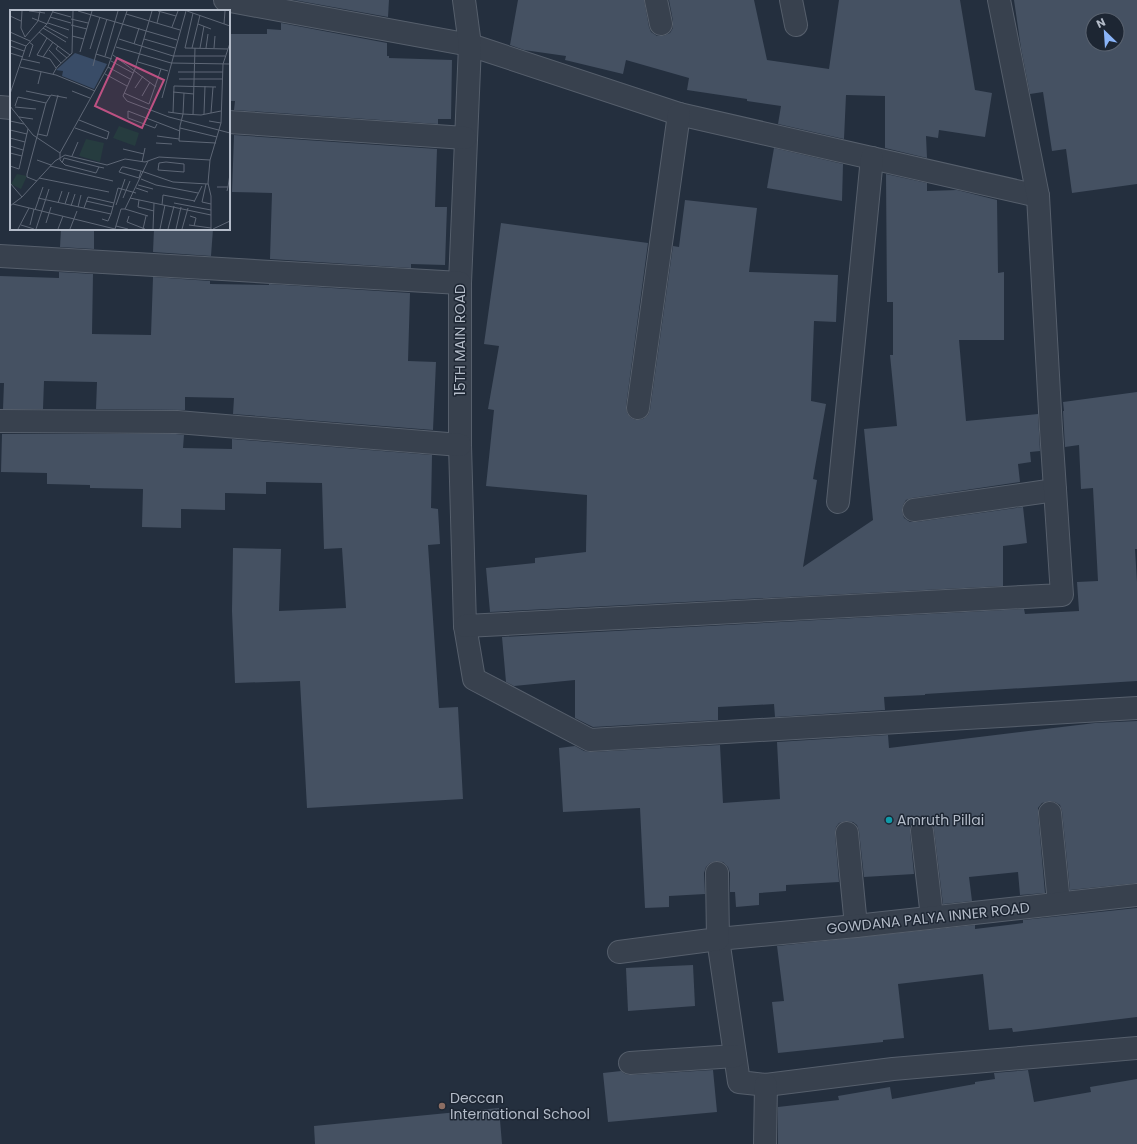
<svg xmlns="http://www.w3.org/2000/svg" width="1137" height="1144" font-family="Poppins,sans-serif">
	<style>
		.building { fill: #455162; fill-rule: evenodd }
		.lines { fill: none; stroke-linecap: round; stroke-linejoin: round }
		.street-casing { stroke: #565f6c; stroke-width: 24 }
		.street { stroke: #38414e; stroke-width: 22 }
		.culture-dot { fill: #0f9aa8; stroke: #1d2633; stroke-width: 1.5 }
		.education-dot { fill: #8d6e63; stroke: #1d2633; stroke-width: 1.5 }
		.labels { text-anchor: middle; stroke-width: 3; stroke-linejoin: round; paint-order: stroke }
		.street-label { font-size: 14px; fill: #b4bcc9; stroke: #1d2633 }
		.poi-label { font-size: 14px; fill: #b4bcc9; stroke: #1d2633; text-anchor: start }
		.inset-road { fill: none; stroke: #5e6776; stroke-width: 1 }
		.view { fill: #bd5182; fill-opacity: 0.15; stroke: #bd5182; stroke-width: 2 }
		.inset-edge { fill: none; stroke: #b4bcc9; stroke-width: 2 }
	</style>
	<rect width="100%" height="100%" fill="#242f3e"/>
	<g class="building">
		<polygon points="294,0 389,0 388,17"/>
		<polygon points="518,0 644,0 649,27 651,32 657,36 663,36 670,33 673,28 673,21 669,0 754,0 767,60 829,69 839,0 960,0 975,90 992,93 985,137 939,130 938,138 926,136 927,158 885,148 885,96 846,95 844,139 778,124 781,106 747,101 747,99 687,90 689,78 626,60 623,74 565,60 566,56 524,50 510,45"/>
		<path d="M 1014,0 L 1137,0 L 1137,184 L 1072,193 L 1066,149 L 1052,151 L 1043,92 L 1030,94 L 1021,48 ZM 1093,20 L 1117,20 L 1117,44 L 1093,44 Z"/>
		<polygon points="281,23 387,43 387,56 389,56 389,58 452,60 451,119 438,119 438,124 234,110 235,101 229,101 229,34 267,34 267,29 281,30"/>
		<polygon points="234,135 437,149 435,207 447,207 445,265 411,264 411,268 270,259 272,193 232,192"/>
		<polygon points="774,148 843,164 842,201 767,188"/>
		<polygon points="886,174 927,183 927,191 957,190 997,200 998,273 1004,272 1004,340 959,340 966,421 1038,414 1040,451 1030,452 1031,462 1018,464 1020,482 912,498 906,500 903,505 902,511 904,518 910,522 916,522 1023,507 1027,543 1003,546 1003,586 490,612 486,568 535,563 535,558 586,552 587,495 486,486 494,410 488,409 499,346 484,344 501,223 648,243 626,406 627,413 631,418 636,420 643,419 648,415 650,410 673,246 679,247 685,200 757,208 749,272 838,275 836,322 814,321 811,401 826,404 813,479 817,480 803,567 873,520 864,429 897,426 890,355 893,355 893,302 887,302"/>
		<polygon points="61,229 94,229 94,249 60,247"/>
		<polygon points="154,229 213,229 211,256 153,252"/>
		<polygon points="59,272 93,274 92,334 151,335 153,277 210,281 210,284 269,285 269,284 410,293 408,361 436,362 433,430 233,414 234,398 185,397 185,410 96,409 97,382 44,381 43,409 3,409 4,383 0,383 0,276 59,278"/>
		<polygon points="1137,392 1137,549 1135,549 1137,582 1137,681 925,694 925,695 884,697 885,710 775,717 774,704 718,707 718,720 593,727 575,718 575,680 514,686 506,682 502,637 1024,609 1025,614 1079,611 1077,582 1098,581 1093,488 1081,489 1079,445 1065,447 1063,411 1064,411 1063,402"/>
		<polygon points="2,434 176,434 184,435 183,448 232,449 232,439 432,455 431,508 438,509 440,544 428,545 439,708 458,707 463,799 307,808 300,681 235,683 232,611 233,548 281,549 279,611 346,608 342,548 324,549 322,483 266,482 266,494 225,493 225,510 181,509 181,528 142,527 143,489 90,488 90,485 47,484 47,473 1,472"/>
		<polygon points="1137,721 1137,883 1070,890 1062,811 1060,805 1055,802 1049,801 1042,803 1038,808 1038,814 1045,893 1020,895 1018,872 969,877 972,901 943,904 934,830 932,823 927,819 921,819 914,821 910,826 910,832 914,874 864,877 859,831 857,825 853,822 846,821 839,823 836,827 835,834 839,882 786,885 786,891 759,893 759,905 736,907 735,892 730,892 730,873 728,867 723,862 716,861 710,863 706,867 704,873 705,894 669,896 669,907 645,908 640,808 563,812 559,748 575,746 584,751 591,752 720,745 723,803 780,799 777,742 888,735 889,748 1095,723"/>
		<polygon points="1137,908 1137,1017 1013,1032 1012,1028 989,1030 983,974 898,984 904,1038 883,1040 883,1042 778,1053 772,1002 784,1001 777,946 975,925 975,929 1023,923 1023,920"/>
		<polygon points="693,965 695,1006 628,1011 626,968"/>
		<polygon points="713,1070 717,1112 608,1122 603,1073 621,1071 625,1074 631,1075"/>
		<polygon points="1028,1070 1034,1102 1091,1092 1090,1087 1137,1079 1137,1144 778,1144 778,1107 839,1100 838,1096 890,1087 892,1099 975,1084 975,1082 995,1079 994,1073"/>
		<polygon points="499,1108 502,1144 315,1144 314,1126"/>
	</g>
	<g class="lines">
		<defs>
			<g id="street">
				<polyline points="225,0 470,45 679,114 1038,196"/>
				<polyline points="464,0 470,45 460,283 460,445 465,626 474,679 590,740 1137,708"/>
				<polyline points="656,0 661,24"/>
				<polyline points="791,0 796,25"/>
				<polyline points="0,107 11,108"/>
				<polyline points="229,122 465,138"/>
				<polyline points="0,256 460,283"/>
				<polyline points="638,408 679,114"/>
				<polyline points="0,421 177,422 460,445"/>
				<polyline points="838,502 872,158"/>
				<polyline points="914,510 1055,490"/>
				<polyline points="465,626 1062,595 1051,429 1038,196 999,0"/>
				<polyline points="1050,813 1059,903"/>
				<polyline points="922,831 932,917"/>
				<polyline points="847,833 856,926"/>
				<polyline points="1137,895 856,926 718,939 739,1082 766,1085 893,1069 1137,1048"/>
				<polyline points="619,952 718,939 717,873"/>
				<polyline points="630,1063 735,1056"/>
				<polyline points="765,1144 766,1085"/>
			</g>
		</defs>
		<use href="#street" class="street-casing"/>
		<use href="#street" class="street"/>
	</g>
	<circle class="culture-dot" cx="889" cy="820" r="4"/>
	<circle class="education-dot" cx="442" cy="1106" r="4"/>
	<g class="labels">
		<g class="street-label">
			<text transform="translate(460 340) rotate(-90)" y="5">15TH MAIN ROAD</text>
			<text transform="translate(928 918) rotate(-6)" y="5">GOWDANA PALYA INNER ROAD</text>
		</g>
		<g class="poi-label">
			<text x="897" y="825">Amruth Pillai</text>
			<text x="450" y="1103">Deccan<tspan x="450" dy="16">International School</tspan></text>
		</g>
	</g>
	<g transform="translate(10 10)">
		<rect width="220" height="220" fill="#242f3e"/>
		<path d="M 109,116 L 129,123 L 125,136 L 103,128 ZM 76,129 L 94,133 L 90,152 L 69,146 ZM 7,164 L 17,166 L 11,179 L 1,174 Z" fill="#263c3f"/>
		<path d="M 65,43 L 97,54 L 84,79 L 52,66 L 53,61 L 46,60 Z" fill="#394c67"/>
		<path class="inset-road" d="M 12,1 L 11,18 L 15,27M 19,1 L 35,3M 68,1 L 167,30M 142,1 L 125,59 L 113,86 L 117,91 L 159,107 L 220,123M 148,1 L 166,6M 177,1 L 220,16M 43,2 L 61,7M 183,3 L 175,38 L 218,39M 116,4 L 170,20M 0,6 L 11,11M 40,7 L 61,13M 22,8 L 37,14M 61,9 L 78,13M 97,9 L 86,44 L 102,49M 38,13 L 59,20M 147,13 L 150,1M 188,14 L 201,19M 214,14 L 215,1M 61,15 L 77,19M 35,16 L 58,28M 162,17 L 168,1M 33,18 L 56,32M 0,22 L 20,31M 29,22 L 60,45M 62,26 L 74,29M 15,27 L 28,11 L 30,1M 37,28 L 27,45 L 40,49 L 46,58M 109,29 L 163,46 L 215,46M 134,29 L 165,38M 0,30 L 16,36M 124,34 L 129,18M 0,36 L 14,41M 48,36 L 46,39 L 57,48M 106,37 L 161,53 L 220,54M 182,38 L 190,5M 190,38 L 194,16M 196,38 L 198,24M 204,38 L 205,26M 80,39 L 90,7M 39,40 L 51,53M 70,42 L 82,1M 0,43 L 13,47M 103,45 L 146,77M 95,46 L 108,1M 19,47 L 23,35 L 19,32M 33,47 L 43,32M 12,49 L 30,53M 101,51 L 123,63M 128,52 L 158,61M 83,56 L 86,44M 10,57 L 46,65 L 85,81M 98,57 L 120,69M 168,62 L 213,62M 43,64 L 47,57 L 62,43 L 63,1M 95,64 L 117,76M 169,69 L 213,69M 28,74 L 31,62M 125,78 L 133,66M 16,81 L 40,86M 62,81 L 80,88M 163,82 L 184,84M 114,83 L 139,94 L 151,59M 0,84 L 16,36 L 37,14 L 43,1M 132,86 L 140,72M 152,88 L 176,1M 0,96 L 23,125 L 50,143M 5,96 L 8,87 L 36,93M 5,97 L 26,99M 158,102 L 173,104 L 174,83M 163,103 L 164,76 L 206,77M 201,103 L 203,77M 194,104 L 195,76M 183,105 L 185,38M 9,107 L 23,109M 0,111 L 14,114M 199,111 L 211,113M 147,114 L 145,118 L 118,108 L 118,101 L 170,121M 65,118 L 97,129 L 99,122 L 69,110M 170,118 L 207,127M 0,120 L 17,124M 28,124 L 37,126 L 48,85M 147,126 L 169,129M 0,128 L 15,132M 146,133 L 162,134M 206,133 L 169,131 L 170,116 L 173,104 L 191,105 L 211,101M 0,136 L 13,140M 113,139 L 134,144M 0,143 L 12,146M 62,146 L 68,132M 27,150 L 41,155M 200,150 L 198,173 L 201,186 L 201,219M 132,152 L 135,138M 156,152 L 174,154 L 174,162 L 148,160 L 149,153 ZM 52,153 L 54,148 L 89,157M 0,156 L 9,159 L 18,119M 40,156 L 103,171M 94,158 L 89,157 L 86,163 L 55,155 L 50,150 L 50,143 L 98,57 L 117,1M 131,161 L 129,168 L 109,162 L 112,157 L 114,157 L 131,161 L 134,162M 134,162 L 163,172 L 198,174M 29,168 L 99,182M 131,169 L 146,175 L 188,183M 27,171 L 17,167 L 17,164 L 36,93 L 41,85 L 57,88M 0,173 L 12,187M 196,174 L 192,192 L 201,194M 128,175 L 143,179M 207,177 L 218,177 L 217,181M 218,177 L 220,164M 126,178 L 138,182M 28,188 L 101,204 L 108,178 L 126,183M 113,188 L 120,171M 120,188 L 201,205M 129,190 L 128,197 L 144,201M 76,191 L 103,197M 184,192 L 192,176M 48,193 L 52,181M 164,193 L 201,200M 3,194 L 105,219M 55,194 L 59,182M 106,195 L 115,169M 152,195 L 153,185 L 185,191M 0,196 L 12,187 L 45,151 L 55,145 L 97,155 L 115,149 L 135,152 L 149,147 L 200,150 L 211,113 L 213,54 L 220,33M 61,196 L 65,184M 68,197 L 71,185M 74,198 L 78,187 L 104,193M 115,199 L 138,206M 25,200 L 33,177M 119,206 L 117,212 L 135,219M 180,206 L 186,208 L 184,216M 92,209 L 98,211 L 101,204M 36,213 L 41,197M 11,215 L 24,219M 20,215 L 24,199M 179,215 L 201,218M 106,216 L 118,219M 8,219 L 19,198M 26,219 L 39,179M 48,219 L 53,206M 60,219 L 67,201M 105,219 L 111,199 L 115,199 L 138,151M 133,219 L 136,206M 143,219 L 144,193M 150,219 L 155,195M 158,219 L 164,196M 166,219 L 171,197M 172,219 L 178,198M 203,219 L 220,211"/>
		<path class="view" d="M 107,48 L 154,70 L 132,118 L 85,96 Z"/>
		<rect width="220" height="220" class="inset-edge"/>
	</g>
	<g transform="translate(1105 32) rotate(335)"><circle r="19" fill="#1d2633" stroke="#59626f"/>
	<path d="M0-3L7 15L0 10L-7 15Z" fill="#8ab4f8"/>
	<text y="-6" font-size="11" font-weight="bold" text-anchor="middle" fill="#b4bcc9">N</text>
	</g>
</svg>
